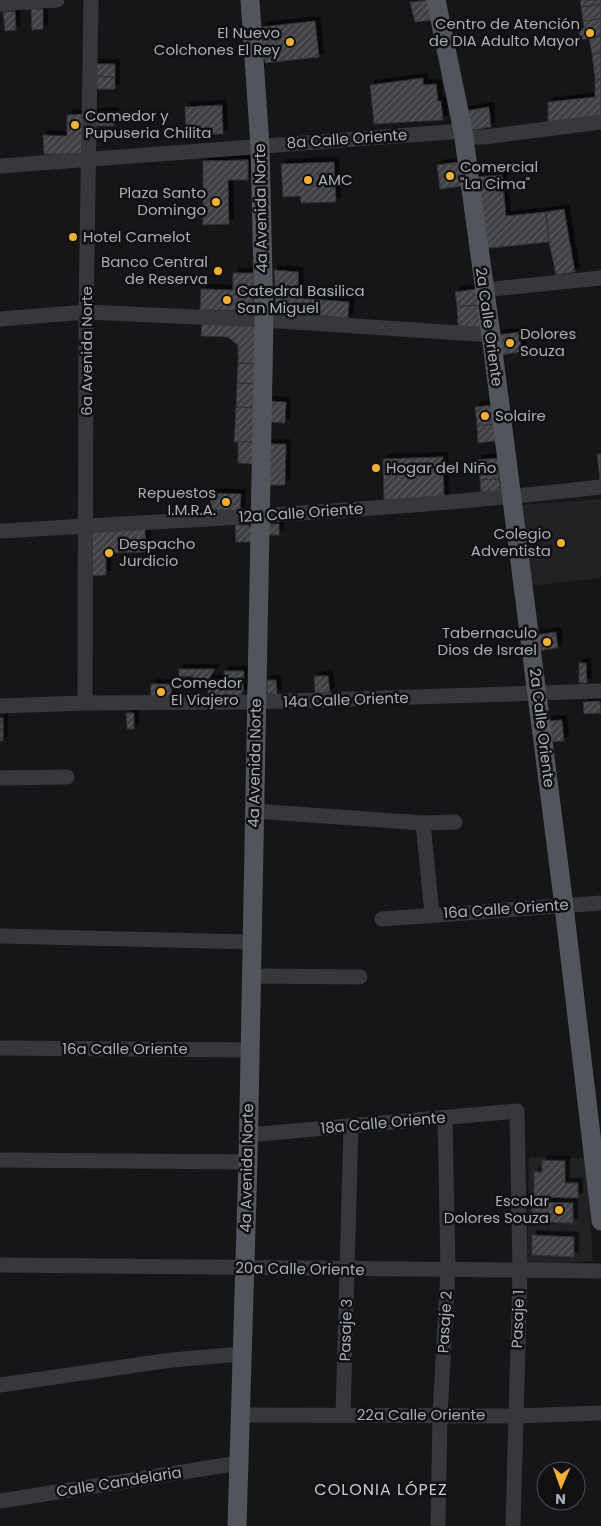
<svg xmlns="http://www.w3.org/2000/svg" width="601" height="1526" font-family="Poppins,sans-serif">
	<style>
		.built { fill: #222225 }
		.building { fill: url(#building-hatch); stroke: #303034; filter: url(#shadow) }
		.lines { fill: none; stroke-linecap: round; stroke-linejoin: round }
		.minor { stroke: #37383d; stroke-width: 15 }
		.major { stroke: #53555c; stroke-width: 19 }
		.poi-dot { fill: #f2b134; stroke: #111113; stroke-width: 2 }
		.labels { text-anchor: middle; stroke-width: 5; stroke-linejoin: round; paint-order: stroke }
		.poi-label { font-size: 15px; fill: #a8adb8; stroke: #111113; text-anchor: start }
		.street-label { font-size: 15px; fill: #a8adb8; stroke: #111113 }
		.neighbourhood-label { font-size: 16px; letter-spacing: 1px; fill: #c9ccd4; stroke: #111113 }
	</style>
	<defs>
		<pattern id="building-hatch" width="6" height="6" patternUnits="userSpaceOnUse" patternTransform="scale(1.25)"><rect width="6" height="6" fill="#404145"/><path d="M-1 1l2-2M0 6l6-6M5 7l2-2" fill="none" stroke="#595a5e"/></pattern>
		<filter id="shadow"><feDropShadow dx="4.5" dy="-4.5" stdDeviation="0" flood-color="#0009"/></filter>
	</defs>
	<rect width="100%" height="100%" fill="#161618"/>
	<g class="built">
		<polygon points="601,499 601,578 528,586 521,505"/>
		<polygon points="529,1157 586,1158 593,1261 527,1265"/>
	</g>
	<g class="building">
		<polygon points="430,0 433,20 415,22 410,2"/>
		<polygon points="580,0 601,0 601,4 581,7"/>
		<polygon points="601,4 601,19 583,21 581,7"/>
		<polygon points="31,9 43,9 43,29 32,30"/>
		<polygon points="15,11 16,30 5,31 3,12"/>
		<polygon points="601,19 601,36 580,40 579,29 584,28 583,21"/>
		<polygon points="315,21 319,57 265,63 261,27"/>
		<polygon points="601,36 601,53 592,54 589,38"/>
		<polygon points="601,53 601,79 595,79 592,54"/>
		<polygon points="95,64 115,64 115,77 95,76"/>
		<polygon points="95,76 115,77 115,89 94,89"/>
		<polygon points="423,78 423,85 436,84 438,101 441,101 443,120 374,124 370,85"/>
		<polygon points="595,79 601,79 601,119 548,124 548,102 595,97"/>
		<polygon points="222,105 223,134 186,135 185,107"/>
		<polygon points="489,107 491,127 467,131 464,111"/>
		<polygon points="113,112 114,126 94,126 93,113"/>
		<polygon points="84,114 83,154 44,154 43,135 67,136 67,115"/>
		<polygon points="248,160 248,180 228,180 229,224 203,225 203,161"/>
		<polygon points="334,162 336,202 301,203 300,196 283,197 281,164"/>
		<polygon points="459,162 462,186 440,189 437,165"/>
		<polygon points="502,175 506,216 546,212 549,242 481,249 474,177"/>
		<polygon points="564,209 575,272 556,275 549,242 546,212"/>
		<polygon points="274,270 298,272 299,298 349,302 348,318 276,313"/>
		<polygon points="233,273 254,273 253,311 200,310 201,289 233,290"/>
		<polygon points="476,289 478,305 457,307 455,292"/>
		<polygon points="478,305 483,325 477,330 458,327 457,307"/>
		<polygon points="202,323 257,326 256,364 238,363 238,345 228,337 201,336"/>
		<polygon points="519,332 522,352 500,355 497,335"/>
		<polygon points="238,363 256,364 256,384 237,383"/>
		<polygon points="237,383 256,384 254,408 236,407"/>
		<polygon points="269,401 286,402 285,423 269,422"/>
		<polygon points="493,405 495,424 477,426 475,407"/>
		<polygon points="236,407 254,408 253,442 234,442"/>
		<polygon points="495,424 496,441 478,443 477,426"/>
		<polygon points="238,442 253,442 252,464 238,463"/>
		<polygon points="268,444 286,444 285,485 267,485"/>
		<polygon points="597,454 601,454 601,480 600,480"/>
		<polygon points="443,457 444,498 384,500 383,459"/>
		<polygon points="498,458 499,479 480,480 477,460"/>
		<polygon points="499,479 501,492 481,494 480,480"/>
		<polygon points="211,493 241,494 240,511 210,510"/>
		<rect x="265" y="524" width="14" height="11"/>
		<polygon points="235,525 248,525 253,529 253,542 236,542"/>
		<polygon points="145,529 146,552 106,553 106,575 92,576 91,535 96,531"/>
		<polygon points="556,632 558,648 538,651 536,635"/>
		<polygon points="579,663 586,663 587,683 579,683"/>
		<polygon points="179,669 215,669 208,680 206,678 206,684 193,685 193,676 179,677"/>
		<polygon points="224,671 244,671 243,692 236,698 208,699 208,680 224,680"/>
		<polygon points="314,676 328,676 330,692 315,694"/>
		<polygon points="267,680 276,680 277,694 267,694"/>
		<polygon points="151,684 172,684 171,700 150,699"/>
		<polygon points="600,701 601,713 584,714 583,702"/>
		<polygon points="126,713 134,713 134,729 127,729"/>
		<rect x="0" y="718" width="3" height="23"/>
		<polygon points="562,720 564,741 549,742 547,721"/>
		<polygon points="542,1160 565,1161 565,1183 578,1183 578,1198 534,1197 534,1172 542,1172"/>
		<polygon points="532,1202 573,1203 573,1223 531,1222"/>
		<polygon points="532,1235 574,1237 574,1257 532,1255"/>
	</g>
	<g class="lines">
		<g class="minor">
			<polyline points="0,4 57,0"/>
			<polyline points="0,166 463,131 471,137 485,137 601,122"/>
			<polyline points="483,290 601,278"/>
			<polyline points="0,319 86,312 264,320 491,335"/>
			<path d="M 0,531 C 201,519 401,510 601,487"/>
			<polyline points="85,703 86,312 91,0"/>
			<polyline points="0,706 85,703 256,702 601,691"/>
			<polyline points="0,778 67,777"/>
			<polyline points="254,811 423,823 455,822"/>
			<polyline points="423,823 432,914"/>
			<polyline points="382,919 601,903"/>
			<polyline points="0,936 251,942"/>
			<polyline points="251,976 360,977"/>
			<polyline points="0,1048 250,1050"/>
			<polyline points="248,1135 517,1111 520,1271 513,1526"/>
			<polyline points="0,1160 248,1162"/>
			<polyline points="0,1265 601,1271"/>
			<polyline points="0,1385 171,1360 242,1354"/>
			<polyline points="240,1415 515,1416 601,1413"/>
			<polyline points="343,1415 351,1126"/>
			<polyline points="0,1501 239,1463"/>
			<polyline points="438,1526 440,1415 448,1270 445,1118"/>
		</g>
		<g class="major">
			<polyline points="436,0 463,131 491,335 564,906 601,1221"/>
			<polyline points="237,1526 248,1162 264,320 260,146 250,0"/>
		</g>
	</g>
	<g class="poi-dot">
		<circle cx="590" cy="33" r="5"/>
		<circle cx="290" cy="42" r="5"/>
		<circle cx="75" cy="125" r="5"/>
		<circle cx="450" cy="176" r="5"/>
		<circle cx="308" cy="180" r="5"/>
		<circle cx="216" cy="202" r="5"/>
		<circle cx="73" cy="237" r="5"/>
		<circle cx="218" cy="271" r="5"/>
		<circle cx="227" cy="300" r="5"/>
		<circle cx="510" cy="343" r="5"/>
		<circle cx="485" cy="416" r="5"/>
		<circle cx="376" cy="468" r="5"/>
		<circle cx="226" cy="502" r="5"/>
		<circle cx="561" cy="543" r="5"/>
		<circle cx="109" cy="553" r="5"/>
		<circle cx="547" cy="642" r="5"/>
		<circle cx="161" cy="692" r="5"/>
		<circle cx="559" cy="1210" r="5"/>
	</g>
	<g class="labels">
		<g class="poi-label">
			<text x="580" y="29" text-anchor="end">Centro de Atención<tspan x="580" dy="17">de DIA Adulto Mayor</tspan></text>
			<text x="280" y="38" text-anchor="end">El Nuevo<tspan x="280" dy="17">Colchones El Rey</tspan></text>
			<text x="85" y="121">Comedor y<tspan x="85" dy="17">Pupuseria Chilita</tspan></text>
			<text x="460" y="172">Comercial<tspan x="460" dy="17">"La Cima"</tspan></text>
			<text x="318" y="185">AMC</text>
			<text x="206" y="198" text-anchor="end">Plaza Santo<tspan x="206" dy="17">Domingo</tspan></text>
			<text x="83" y="242">Hotel Camelot</text>
			<text x="208" y="267" text-anchor="end">Banco Central<tspan x="208" dy="17">de Reserva</tspan></text>
			<text x="237" y="296">Catedral Basilica<tspan x="237" dy="17">San Miguel</tspan></text>
			<text x="520" y="339">Dolores<tspan x="520" dy="17">Souza</tspan></text>
			<text x="495" y="421">Solaire</text>
			<text x="386" y="473">Hogar del Niño</text>
			<text x="216" y="498" text-anchor="end">Repuestos<tspan x="216" dy="17">I.M.R.A.</tspan></text>
			<text x="551" y="539" text-anchor="end">Colegio<tspan x="551" dy="17">Adventista</tspan></text>
			<text x="119" y="549">Despacho<tspan x="119" dy="17">Jurdicio</tspan></text>
			<text x="537" y="638" text-anchor="end">Tabernaculo<tspan x="537" dy="17">Dios de Israel</tspan></text>
			<text x="171" y="688">Comedor<tspan x="171" dy="17">El Viajero</tspan></text>
			<text x="549" y="1206" text-anchor="end">Escolar<tspan x="549" dy="17">Dolores Souza</tspan></text>
		</g>
		<g class="street-label">
			<text transform="translate(347 139) rotate(-4)" y="5">8a Calle Oriente</text>
			<text transform="translate(261 208) rotate(-91)" y="5">4a Avenida Norte</text>
			<text transform="translate(489 327) rotate(82)" y="5">2a Calle Oriente</text>
			<text transform="translate(87 351) rotate(-90)" y="5">6a Avenida Norte</text>
			<text transform="translate(301 513) rotate(-4)" y="5">12a Calle Oriente</text>
			<text transform="translate(346 700) rotate(-2)" y="5">14a Calle Oriente</text>
			<text transform="translate(542 728) rotate(83)" y="5">2a Calle Oriente</text>
			<text transform="translate(255 763) rotate(-89)" y="5">4a Avenida Norte</text>
			<text transform="translate(506 909) rotate(-4)" y="5">16a Calle Oriente</text>
			<text x="125" y="1054">16a Calle Oriente</text>
			<text transform="translate(383 1123) rotate(-5)" y="5">18a Calle Oriente</text>
			<text transform="translate(247 1168) rotate(-89)" y="5">4a Avenida Norte</text>
			<text transform="translate(300 1269) rotate(1)" y="5">20a Calle Oriente</text>
			<text transform="translate(518 1319) rotate(-88)" y="5">Pasaje 1</text>
			<text transform="translate(445 1322) rotate(-87)" y="5">Pasaje 2</text>
			<text transform="translate(346 1330) rotate(-88)" y="5">Pasaje 3</text>
			<text x="421" y="1420">22a Calle Oriente</text>
			<text transform="translate(119 1482) rotate(-9)" y="5">Calle Candelaria</text>
		</g>
		<g class="neighbourhood-label">
			<text x="381" y="1495">COLONIA LÓPEZ</text>
		</g>
	</g>
	<g transform="translate(561 1486) rotate(182)"><circle r="24" fill="#111113" stroke="#4d4f55"/>
	<path d="M0-4L9 19L0 12L-9 19Z" fill="#f2b134"/>
	<text y="-8" font-size="14" font-weight="bold" text-anchor="middle" fill="#a8adb8">N</text>
	</g>
</svg>
